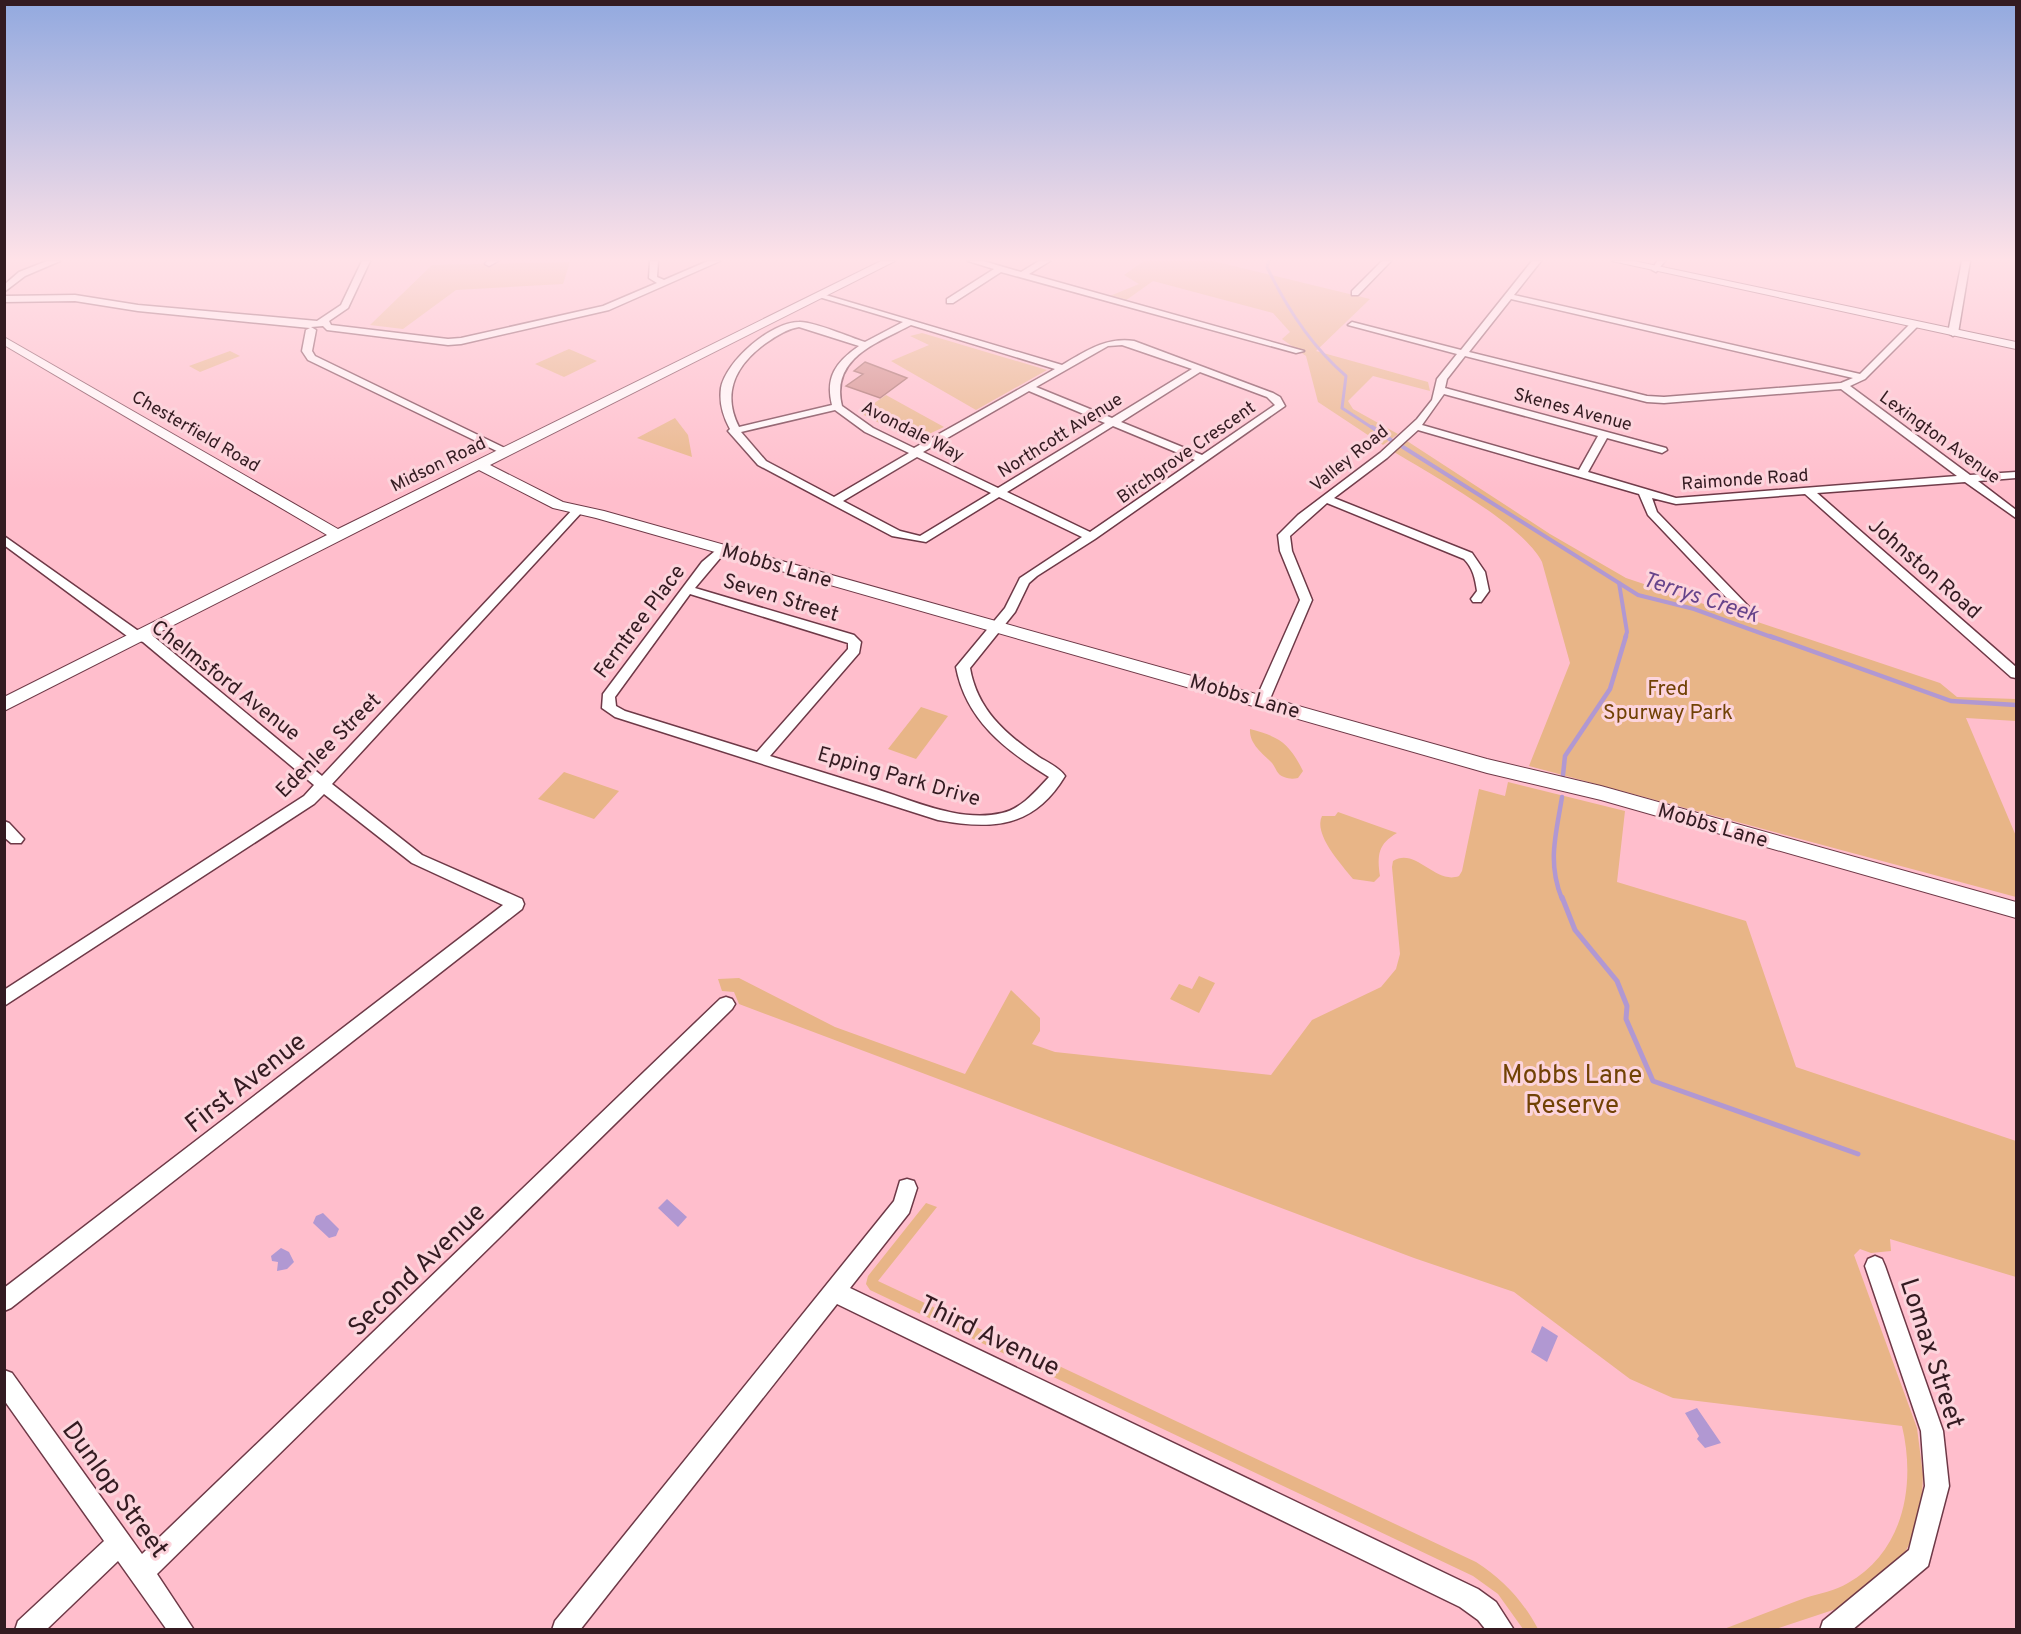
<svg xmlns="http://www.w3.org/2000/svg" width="2021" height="1634" font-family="Overpass,sans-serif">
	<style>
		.green { fill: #e8b587 }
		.water { fill: #b198d2 }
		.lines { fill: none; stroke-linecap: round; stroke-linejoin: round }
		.stream-far3 { stroke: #b198d2; stroke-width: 3 }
		.stream-far2 { stroke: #b198d2; stroke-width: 4 }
		.stream-far1 { stroke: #b198d2; stroke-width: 4.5 }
		.stream { stroke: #b198d2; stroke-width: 5 }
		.building { fill: #ce8883; stroke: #9e645f; stroke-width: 1.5 }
		.minor-casing { stroke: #6e3947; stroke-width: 3 }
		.tertiary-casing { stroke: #6e3947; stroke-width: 2 }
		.minor { fill: #fff; fill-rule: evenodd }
		.tertiary { fill: #fff; fill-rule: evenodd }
		.labels { text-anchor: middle; stroke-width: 6; stroke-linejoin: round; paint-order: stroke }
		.far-street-label { font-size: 18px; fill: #331b21; stroke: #fcd4dc }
		.street-label { font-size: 21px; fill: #331b21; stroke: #fcd4dc }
		.park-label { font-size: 21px; fill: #714205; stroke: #fcd4dc }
		.water-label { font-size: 22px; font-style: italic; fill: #66448b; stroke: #fcd4dc }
		.near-park-label { font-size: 26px; fill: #714205; stroke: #fcd4dc }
		.near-street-label { font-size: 26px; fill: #331b21; stroke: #fcd4dc }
	</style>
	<rect width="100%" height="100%" fill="#ffbecc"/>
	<g class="green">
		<polygon points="1144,261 1213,261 1370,299 1316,351 1428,382 1430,391 1373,376 1348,401 1353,409 1398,434 1383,445 1318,402 1306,356 1282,339 1290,332 1273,313 1153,281 1125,301 1110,296 1139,284 1124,275"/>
		<polygon points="570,262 563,284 456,290 403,329 370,325 432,265"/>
		<polygon points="922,333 939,338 1047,370 976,410 891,361 929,345 910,336"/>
		<polygon points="569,349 597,361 564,377 535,364"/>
		<polygon points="230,351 240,356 200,372 189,366"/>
		<polygon points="886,395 944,427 914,441 860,413"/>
		<polygon points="675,418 688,435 692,457 637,438"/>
		<path d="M 1407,441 L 1550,534 L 1626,578 L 1940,683 L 1957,697 L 2016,699 L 2016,721 L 1966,718 L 2016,836 L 2016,897 L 1529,766 L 1570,663 L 1542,562 C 1524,525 1432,475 1394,452 Z"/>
		<polygon points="921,707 948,716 916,759 888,749"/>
		<path d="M 1250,729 C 1280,737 1289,743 1303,771 L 1298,778 C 1293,779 1289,779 1284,777 C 1277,775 1276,768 1272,763 C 1262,753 1249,744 1250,729 Z"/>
		<polygon points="564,772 619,791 594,819 538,799"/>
		<path d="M 1508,782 L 1625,811 L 1617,882 L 1746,921 L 1796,1067 L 2016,1141 L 2016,1277 L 1890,1239 L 1891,1251 L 1871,1253 L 1860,1249 L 1854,1255 L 1917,1428 L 1923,1475 L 1922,1497 L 1912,1539 L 1902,1558 L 1839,1608 L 1776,1629 L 1724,1629 C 1751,1619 1778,1608 1805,1598 C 1820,1593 1835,1591 1848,1583 C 1904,1551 1916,1485 1902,1426 L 1673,1398 L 1630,1379 L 1514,1292 L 1414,1258 L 739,1004 L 734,992 L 722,991 L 718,979 L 739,978 L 835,1027 L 965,1074 L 1011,990 L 1040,1018 L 1040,1031 L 1032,1044 L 1055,1052 L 1271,1075 L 1312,1020 L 1381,987 L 1396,969 L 1400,954 L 1392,867 L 1393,861 C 1416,847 1435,885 1459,876 L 1462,871 L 1479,789 L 1505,796 Z"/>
		<path d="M 1338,812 L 1397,833 C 1378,844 1377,855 1380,876 L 1374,882 L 1353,879 C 1341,864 1313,834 1322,816 L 1335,816 Z"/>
		<polygon points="1199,976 1215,983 1199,1013 1170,999 1179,984 1192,989"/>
		<path d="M 926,1203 L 937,1207 L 878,1281 L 1476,1562 C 1503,1579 1523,1601 1538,1629 L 1523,1629 L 1498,1594 L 1473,1576 L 870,1290 L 866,1284 L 868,1276 Z"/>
	</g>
	<g class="water">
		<polygon points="667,1199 687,1217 678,1227 658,1208"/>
		<polygon points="323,1213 339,1229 336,1236 329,1238 313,1223 316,1216"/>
		<polygon points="281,1248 289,1252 294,1262 287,1269 277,1271 278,1262 272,1261 271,1256"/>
		<polygon points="1542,1326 1558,1336 1547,1362 1531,1352"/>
		<polygon points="1697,1408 1721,1443 1705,1448 1697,1439 1699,1436 1685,1413"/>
	</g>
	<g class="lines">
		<path class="stream-far3" d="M 1269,261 L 1267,267 C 1287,309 1311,346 1346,376 L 1342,408 L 1374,429"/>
		<g class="stream-far2">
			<polyline points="1372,427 1391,440"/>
			<polyline points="1403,447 1638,595 1694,609 1774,638"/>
			<polyline points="1619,583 1627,632 1625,638"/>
		</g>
		<g class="stream-far1">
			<polyline points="1770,636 1951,701 2016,705"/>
			<polyline points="1563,775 1565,756 1610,689 1626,636"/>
			<path d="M 1562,797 C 1556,835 1547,862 1562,899"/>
		</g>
		<polyline class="stream" points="1562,897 1575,930 1617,981 1627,1006 1626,1019 1653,1081 1858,1154"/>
	</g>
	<polygon class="building" points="865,362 907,378 880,398 846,386 863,374 854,371"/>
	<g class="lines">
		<defs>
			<g id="minor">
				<polygon points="47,261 60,261 25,276 4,292 4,285 19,272"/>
				<polygon points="362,261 370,261 348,308 329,321 331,325 448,339 461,338 603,306 657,283 649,278 650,261 658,261 657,277 664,280 708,261 720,261 609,310 461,344 448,345 327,330 323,326 311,327 316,330 312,351 315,356 509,450 509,454 505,455 308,360 302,351 306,330 310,328 138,311 75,301 4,302 4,296 75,295 138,305 317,321 341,305"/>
				<polygon points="487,261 498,261 489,266 485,264"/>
				<polygon points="968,261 983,261 1021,272 1039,261 1050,261 1029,274 1304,351 1296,353 1001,272 953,303 947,303 947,299 994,269"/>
				<polygon points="1382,261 1391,261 1358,295 1352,295 1352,291"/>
				<path d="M 1532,261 L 1541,261 L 1514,295 L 1860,374 L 1911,323 L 1917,323 L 1917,327 L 1865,379 L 1850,386 L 1970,475 L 2016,472 L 2016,478 L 1978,481 L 2016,510 L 2016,518 L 1965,482 L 1817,493 L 2016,667 L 2016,678 L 2011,677 L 1805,494 L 1676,504 L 1652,498 L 1657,512 L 1751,609 L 1751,615 L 1743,615 L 1648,515 L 1639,494 L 1418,430 L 1387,458 L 1334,498 L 1472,553 L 1485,572 L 1489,591 L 1481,602 L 1473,602 L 1471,599 L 1477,591 C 1475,578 1473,568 1464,559 L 1327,503 L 1290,536 L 1292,551 L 1312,600 L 1269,701 L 1262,706 L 1257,704 L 1255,701 L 1300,600 L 1280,551 L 1278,535 L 1298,515 L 1380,453 L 1417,419 L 1432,400 L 1437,379 L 1457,354 L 1348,325 L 1352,322 L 1461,350 ZM 1511,299 L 1853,378 L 1841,383 L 1664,397 L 1647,396 L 1469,352 ZM 1465,356 L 1647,402 L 1664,403 L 1841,389 L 1957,476 L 1676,498 L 1588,472 L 1607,438 L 1662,453 L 1667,450 L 1666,448 L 1445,388 L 1447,379 ZM 1444,394 L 1598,436 L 1579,470 L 1422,425 Z"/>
				<polygon points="1657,261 1665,261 1656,272 1652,270"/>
				<polygon points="1962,261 1970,261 1958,333 1953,336 1948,333"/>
				<path d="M 819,293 L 1062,365 C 1086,351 1106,337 1134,341 L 1273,393 L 1280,397 L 1285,406 L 1095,539 L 1037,576 L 1029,583 L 1015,612 L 970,668 C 977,709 1005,734 1039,757 C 1047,762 1060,768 1065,776 C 1034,828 992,830 938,820 L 615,717 L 602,708 L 603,694 L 702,562 L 721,546 L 727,550 L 695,588 L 854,635 L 861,642 L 859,653 L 770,756 C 805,767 841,778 876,789 C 914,801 961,823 1002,813 C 1021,809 1036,791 1049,777 C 1005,750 966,720 956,667 L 1005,608 L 1020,578 L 1082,537 L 999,497 L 926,542 L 892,536 L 758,465 L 728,431 L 730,429 C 723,416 719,403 721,388 C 726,361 771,322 799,322 C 813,321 849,337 865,342 L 903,322 L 819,297 ZM 911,325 L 1055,369 L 914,448 L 873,428 L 842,406 C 830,358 877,343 911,325 ZM 799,327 L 859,346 C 836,362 825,377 832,405 L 739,427 C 721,392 737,364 766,343 C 776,336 787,329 799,327 ZM 1122,345 L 1192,369 L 1112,418 L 1036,387 L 1108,346 ZM 1200,372 L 1267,397 L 1275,405 L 1202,455 L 1121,422 ZM 1029,391 L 1105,423 L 998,488 L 923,452 ZM 835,410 L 865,432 L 909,453 L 834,497 L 766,461 L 741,432 ZM 1113,426 L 1195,460 L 1090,532 L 1007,492 ZM 917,457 L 991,493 L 920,536 L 900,531 L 843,501 ZM 690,594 L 848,643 L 848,649 L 757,752 L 625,711 L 616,706 L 615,697 Z"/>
				<polygon points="578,507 584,510 582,512 332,784 422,855 522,899 524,904 522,909 11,1308 4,1311 4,1288 503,905 412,863 324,794 314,804 4,1006 4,990 304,796 314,785 143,642 127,636 4,545 4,536 137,630 153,636 322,776 574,508"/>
				<polygon points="4,821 9,823 24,839 21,843 11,843 4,837"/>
				<polygon points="726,997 732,999 735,1004 732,1009 157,1574 194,1630 167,1630 118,1561 46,1630 15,1630 18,1621 104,1541 4,1400 4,1370 12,1373 142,1554 720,999"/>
				<polygon points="907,1179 914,1181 917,1188 909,1213 850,1288 1478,1589 1496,1602 1514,1630 1486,1630 1478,1620 1460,1607 837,1304 580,1630 552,1630 555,1621 894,1201 900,1181"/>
				<polygon points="1875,1256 1882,1259 1885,1266 1943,1431 1949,1486 1928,1566 1852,1630 1820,1630 1823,1621 1909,1550 1925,1486 1921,1431 1865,1266 1868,1259"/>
			</g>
			<g id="tertiary">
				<polygon points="881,261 895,261 490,465 563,502 604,511 1487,759 1601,786 2016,902 2016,918 1601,800 1487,773 596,518 553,508 479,470 4,711 4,697 327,535 4,345 4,337 338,529"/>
				<polygon points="1612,261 1634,261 2016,342 2016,349"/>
			</g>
		</defs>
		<use href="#minor" class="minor-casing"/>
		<use href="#tertiary" class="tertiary-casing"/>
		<use href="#minor" class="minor"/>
		<use href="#tertiary" class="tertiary"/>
	</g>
	<linearGradient id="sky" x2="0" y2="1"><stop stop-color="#92a9df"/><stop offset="0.53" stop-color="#ffe2e8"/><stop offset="1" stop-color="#ffe2e8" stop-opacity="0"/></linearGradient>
	<rect width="2021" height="490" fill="url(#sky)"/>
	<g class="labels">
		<g class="far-street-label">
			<text transform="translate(1573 409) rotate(15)" y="6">Skenes Avenue</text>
			<text transform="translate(196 431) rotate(30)" y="6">Chesterfield Road</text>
			<text transform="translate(913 431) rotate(27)" y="6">Avondale Way</text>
			<text transform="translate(1060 435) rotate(-32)" y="6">Northcott Avenue</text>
			<text transform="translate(1940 437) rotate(36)" y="6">Lexington Avenue</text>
			<text transform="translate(1186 452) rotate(-35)" y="6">Birchgrove Crescent</text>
			<text transform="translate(1349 458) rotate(-39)" y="6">Valley Road</text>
			<text transform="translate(438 464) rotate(-26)" y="6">Midson Road</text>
			<text transform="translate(1745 479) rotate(-4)" y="6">Raimonde Road</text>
		</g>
		<g class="street-label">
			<text transform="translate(777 565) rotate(16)" y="7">Mobbs Lane</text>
			<text transform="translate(1925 568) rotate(41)" y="7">Johnston Road</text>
			<text transform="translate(781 597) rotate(17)" y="7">Seven Street</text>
			<text transform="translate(639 621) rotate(-53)" y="7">Ferntree Place</text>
			<text transform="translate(226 680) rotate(38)" y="7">Chelmsford Avenue</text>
			<text transform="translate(1245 696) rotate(16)" y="7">Mobbs Lane</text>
			<text transform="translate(328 745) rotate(-45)" y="7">Edenlee Street</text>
			<text transform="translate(899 776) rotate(16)" y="7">Epping Park Drive</text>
			<text transform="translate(1713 825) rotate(16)" y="7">Mobbs Lane</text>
		</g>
		<g class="park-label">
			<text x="1668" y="695">Fred<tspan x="1668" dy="24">Spurway Park</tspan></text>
		</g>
		<g class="water-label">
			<text transform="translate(1701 596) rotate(18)" y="8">Terrys Creek</text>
		</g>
		<g class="near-park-label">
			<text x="1572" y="1083">Mobbs Lane<tspan x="1572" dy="30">Reserve</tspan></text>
		</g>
		<g class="near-street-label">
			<text transform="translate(245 1082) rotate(-38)" y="9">First Avenue</text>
			<text transform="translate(416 1269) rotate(-44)" y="9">Second Avenue</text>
			<text transform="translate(990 1335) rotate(26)" y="9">Third Avenue</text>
			<text transform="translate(1933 1353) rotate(72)" y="9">Lomax Street</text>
			<text transform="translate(116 1489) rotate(54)" y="9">Dunlop Street</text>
		</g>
	</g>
	<rect width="2021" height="1634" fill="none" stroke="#331b21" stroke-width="12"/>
</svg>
